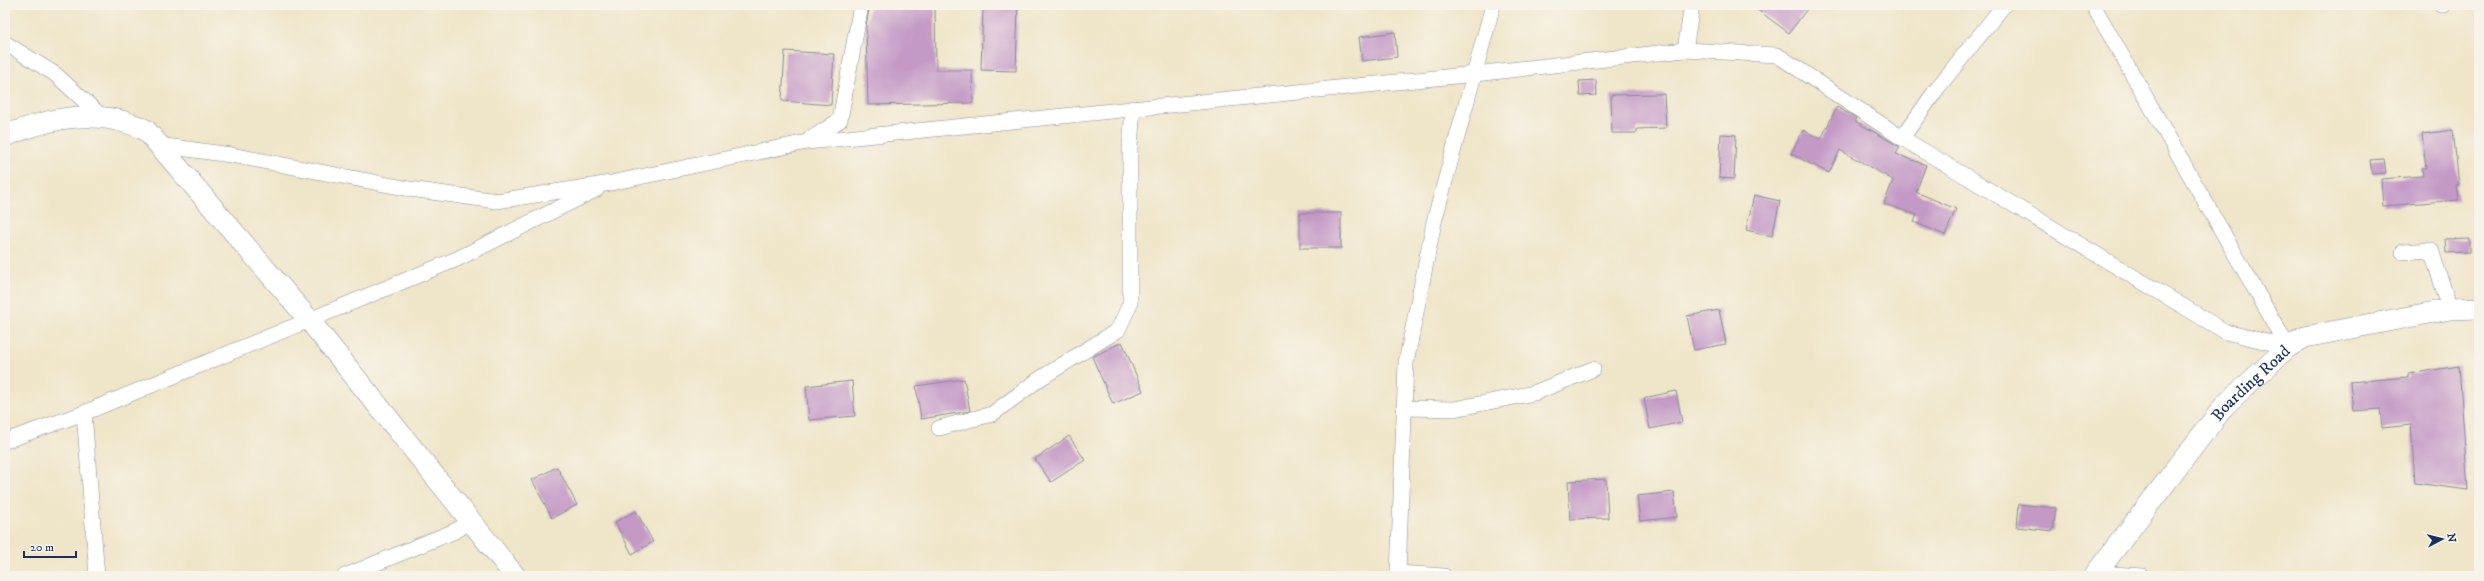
<svg xmlns="http://www.w3.org/2000/svg" width="2484" height="581" font-family="'IM FELL DW Pica',serif">
	<style>
		.building { fill: #c399c6 }
		.lines { fill: none; stroke-linecap: round; stroke-linejoin: round }
		.minor-casing { stroke: #858a94; stroke-width: 16 }
		.secondary-casing { stroke: #858a94; stroke-width: 22 }
		.minor { stroke: #fff; stroke-width: 15 }
		.secondary { stroke: #fff; stroke-width: 21 }
		.labels { text-anchor: middle; stroke-width: 3.5; stroke-linejoin: round; paint-order: stroke }
		.street-label { font-size: 17px; fill: #1b2f5e; stroke: #f7f3e8 }
	</style>
	<rect width="100%" height="100%" fill="#f7f3e8"/>
	<filter id="ink" filterUnits="userSpaceOnUse"><feTurbulence type="fractalNoise" baseFrequency=".025" numOctaves="2"/><feDisplacementMap in="SourceGraphic" scale="8" xChannelSelector="R" yChannelSelector="G"/><feConvolveMatrix kernelMatrix="1 2 1 2 8 2 1 2 1" color-interpolation-filters="sRGB"/></filter>
	<filter id="wash" filterUnits="userSpaceOnUse"><feTurbulence type="fractalNoise" baseFrequency=".012" numOctaves="4" result="noise"/><feDisplacementMap in="SourceGraphic" scale="16" xChannelSelector="R" yChannelSelector="G"/><feGaussianBlur stdDeviation="0.9" result="paint"/><feColorMatrix in="noise" values="0 0 0 0 0 0 0 0 0 0 0 0 0 0 0 0 0 1.4 0 .05"/><feComposite in="paint" operator="in"/></filter>
	<g filter="url(#wash)">
		<rect width="100%" height="100%" fill="#efe5c9"/>
		<g id="blocks">
			<g class="building">
				<polygon points="870,5 935,5 936,70 972,70 973,103 868,105 866,26"/>
				<polygon points="983,5 1018,5 1016,71 981,70"/>
				<polygon points="1751,5 1810,5 1789,33"/>
				<polygon points="1395,32 1397,57 1362,61 1359,37"/>
				<polygon points="785,51 834,54 831,105 782,101"/>
				<polygon points="1596,80 1597,95 1580,96 1579,81"/>
				<polygon points="1655,94 1664,94 1666,128 1637,129 1637,133 1612,133 1611,95"/>
				<polygon points="1837,107 1856,118 1855,121 1900,147 1896,154 1926,165 1916,192 1956,209 1945,235 1914,222 1917,215 1884,204 1893,180 1840,150 1829,173 1791,154 1803,130 1821,139"/>
				<polygon points="2453,130 2459,185 2456,185 2458,200 2383,206 2381,179 2423,176 2422,168 2426,168 2422,134"/>
				<polygon points="1721,134 1736,135 1734,179 1719,178"/>
				<polygon points="2384,159 2386,173 2372,174 2370,160"/>
				<polygon points="1754,195 1780,201 1772,236 1746,230"/>
				<rect x="1300" y="213" width="41" height="35"/>
				<polygon points="2470,238 2470,252 2446,253 2445,239"/>
				<polygon points="1719,310 1726,344 1694,350 1687,316"/>
				<polygon points="1122,342 1143,391 1113,404 1092,357"/>
				<polygon points="2459,366 2468,490 2415,483 2411,425 2382,428 2380,409 2353,411 2350,382 2408,377 2408,374"/>
				<polygon points="964,379 970,411 921,419 916,386"/>
				<polygon points="852,381 855,416 809,420 806,386"/>
				<polygon points="1676,391 1682,422 1650,429 1644,398"/>
				<polygon points="1069,436 1085,460 1051,482 1035,459"/>
				<polygon points="557,467 577,505 552,518 532,480"/>
				<polygon points="1606,479 1608,518 1570,519 1568,481"/>
				<polygon points="1674,492 1677,517 1640,521 1637,496"/>
				<polygon points="2019,504 2056,508 2053,531 2017,527"/>
				<polygon points="636,511 653,542 632,554 615,522"/>
			</g>
		</g>
	</g>
	<g filter="url(#ink)">
		<use href="#blocks" fill-opacity="0" stroke="#858a94" stroke-width="1"/>
		<g class="lines">
			<defs>
				<g id="minor">
					<polyline points="2441,5 2443,5"/>
					<polyline points="5,43 55,74 101,116"/>
					<polyline points="1685,50 1692,5"/>
					<polyline points="1902,138 1939,86 2004,5"/>
					<polyline points="809,140 840,120 861,5"/>
					<polyline points="158,145 231,155 410,189 497,201 611,183 807,142 1475,74 1685,50 1777,55 1902,138 2226,332 2288,347 2093,5"/>
					<polyline points="2403,252 2431,250 2450,309"/>
					<polyline points="1405,408 1454,409 1534,393 1593,369"/>
					<polyline points="84,413 97,576"/>
					<polyline points="939,428 992,414 1041,378 1118,330 1130,304 1130,147 1133,108"/>
					<polyline points="5,441 84,413 457,259 597,189"/>
					<polyline points="1398,573 1444,576"/>
					<polyline points="2097,573 2142,576"/>
					<polyline points="345,576 455,531 472,521"/>
					<polyline points="1398,576 1406,363 1434,222 1493,5"/>
				</g>
				<g id="secondary">
					<path d="M 5,136 C 52,117 98,107 146,130 L 310,321 L 515,576"/>
					<path id="s1" d="M 2094,576 L 2225,405 L 2288,347 L 2305,337 L 2450,309 L 2479,308"/>
				</g>
			</defs>
			<use href="#minor" class="minor-casing"/>
			<use href="#secondary" class="secondary-casing"/>
			<use href="#minor" class="minor"/>
			<use href="#secondary" class="secondary"/>
		</g>
	</g>
	<g class="labels">
		<g class="street-label">
			<text dy="6" stroke="none"><textPath href="#s1" startOffset="249">Boarding Road</textPath></text>
		</g>
	</g>
	<rect width="2484" height="581" fill="none" stroke="#f7f3e8" stroke-width="20"/>
	<g transform="translate(2442 539) rotate(83)" stroke="#f7f3e8" stroke-width="3" paint-order="stroke">
	<path d="M0-3L7 15L0 10L-7 15Z" fill="#1b2f5e"/>
	<text y="-6" font-size="11" font-weight="bold" text-anchor="middle" fill="#1b2f5e">N</text>
	</g>
	<path d="M24 551v6h52v-6" fill="none" stroke="#1b2f5e" stroke-width="2"/>
	<text x="30" y="551" font-size="12" fill="#1b2f5e" stroke="#f7f3e8" stroke-width="3" paint-order="stroke">20 m</text>
</svg>
